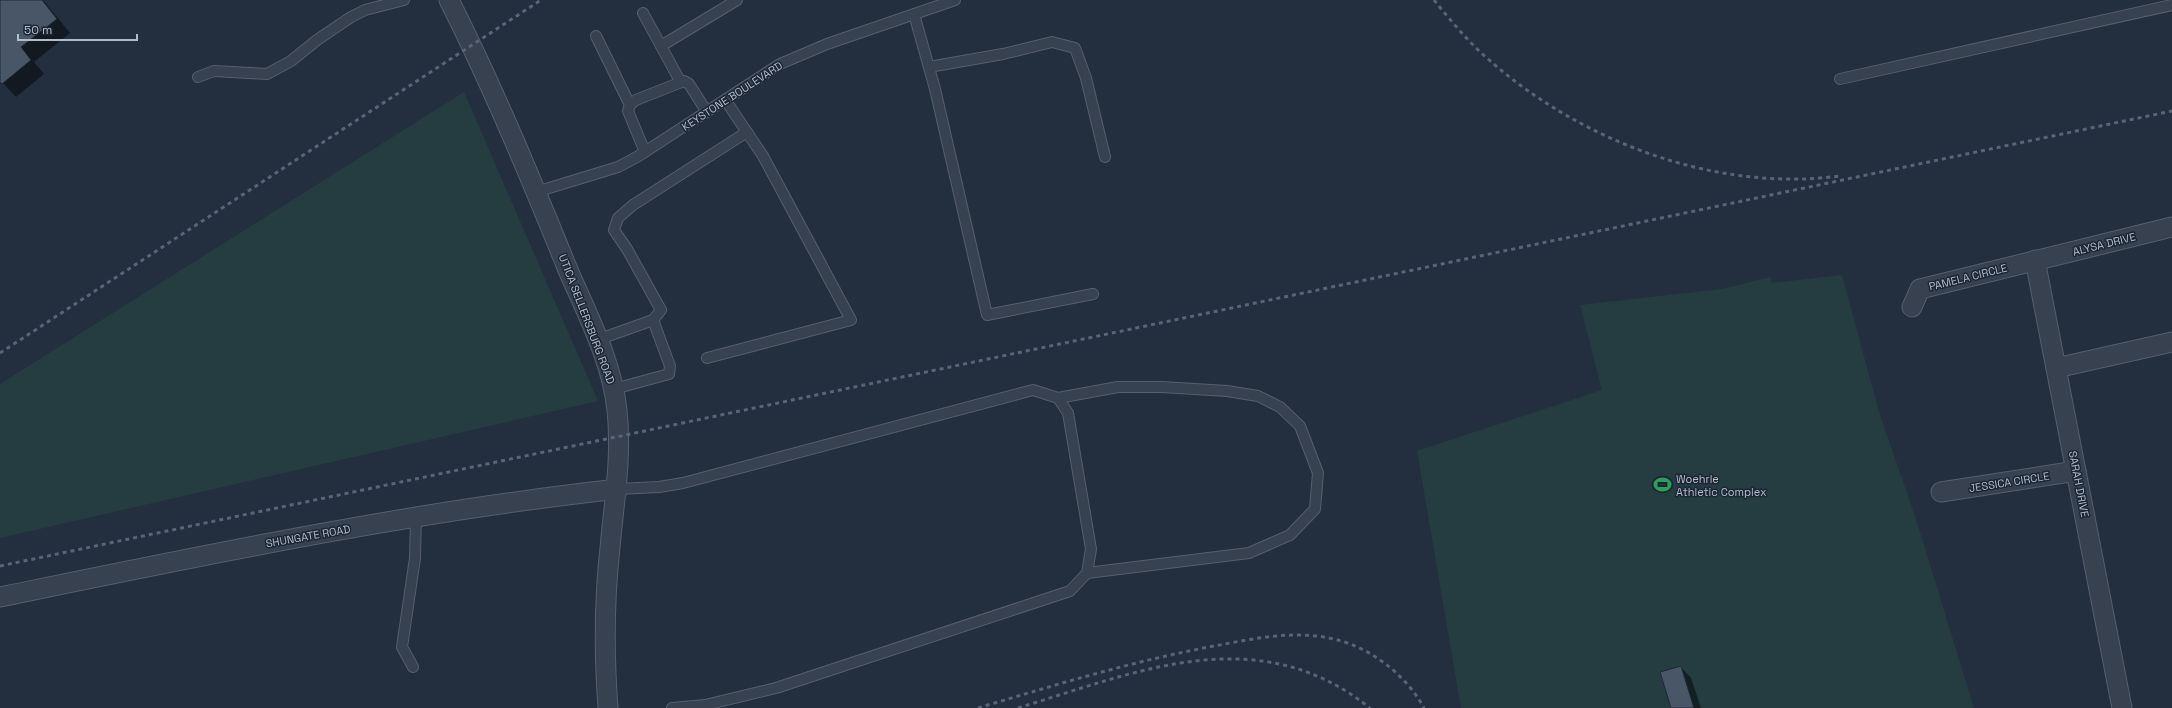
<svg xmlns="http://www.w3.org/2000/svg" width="2172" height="708" font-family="'Space Grotesk',sans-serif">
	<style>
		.green { fill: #253d40 }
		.shadow { fill: #0007 }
		.building { fill: #495668; stroke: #1e2836 }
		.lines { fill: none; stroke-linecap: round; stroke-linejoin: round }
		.service-casing { stroke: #555f6d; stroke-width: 12 }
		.minor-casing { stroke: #555f6d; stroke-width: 21 }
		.service { stroke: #37414f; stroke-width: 10 }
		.minor { stroke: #37414f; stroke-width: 19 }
		.rail { stroke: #596576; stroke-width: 3; stroke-dasharray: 4 4; stroke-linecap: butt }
		.labels { text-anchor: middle; stroke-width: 3; stroke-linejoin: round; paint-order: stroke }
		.street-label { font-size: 11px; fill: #b3bcca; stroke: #1c2634 }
		.poi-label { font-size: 11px; fill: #b3bcca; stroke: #1c2634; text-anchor: start }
	</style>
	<rect width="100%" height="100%" fill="#232f3f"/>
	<g class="green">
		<polygon points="464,92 598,401 0,538 0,384"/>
		<polygon points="1842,275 1879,412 1916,519 1974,708 1461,708 1417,451 1602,390 1580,305 1722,289 1770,277 1772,283"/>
	</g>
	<g class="shadow">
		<polygon points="0,0 43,0 70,33 34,62 44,74 16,97 0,80"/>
		<polygon points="1681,667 1691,678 1701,708 1672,708"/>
	</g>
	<g class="building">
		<polygon points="0,0 42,0 57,19 21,47 31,60 2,84 0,82"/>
		<polygon points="1681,666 1694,708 1671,708 1660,672"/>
	</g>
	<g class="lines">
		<defs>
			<g id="service">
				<polyline points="643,13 680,81"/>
				<polyline points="914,14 935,89 987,315 1093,294"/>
				<polyline points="596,36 630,105"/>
				<polyline points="661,46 737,0"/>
				<polyline points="929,67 1003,54 1052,42 1075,48 1086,78 1105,157"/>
				<polyline points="198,77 214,71 267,74 291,61 317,40 351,17 365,10 404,0"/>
				<polyline points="1840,79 2172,5"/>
				<polyline points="645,152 628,111 630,105 636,100 684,81 689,84 707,112"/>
				<polyline points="536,192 618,167 637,157 780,64 827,44 955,0"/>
				<polyline points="597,340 653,320 661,310 627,249 614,230 618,218 633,205 747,132"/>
				<polyline points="707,358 851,320 763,156 726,101"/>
				<polyline points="614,389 669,374 670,366 653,320"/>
				<polyline points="1058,398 1118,387 1162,387 1227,391 1258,396 1280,407 1300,426 1318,473 1315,509 1290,535 1249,553 1087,573"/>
				<polyline points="618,489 659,487 683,483 1033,390 1058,398 1068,413 1091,549 1087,573 1070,591 776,688 705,705 672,708"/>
				<polyline points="413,667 402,647 415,558 416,518"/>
			</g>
			<g id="minor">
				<path d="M 449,0 C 493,87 531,179 568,270 C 587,314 612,361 617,410 C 622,458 614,501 610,548 C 604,601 604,654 608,708"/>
				<polyline points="2035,260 2122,708"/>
				<polyline points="1912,307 1920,289 2172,227"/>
				<polyline points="2056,368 2172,342"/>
				<polyline points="1941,492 2076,471"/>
				<path d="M 0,597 C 205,555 410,512 618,489"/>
			</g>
		</defs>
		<use href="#service" class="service-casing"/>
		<use href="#minor" class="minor-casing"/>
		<use href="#service" class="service"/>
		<use href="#minor" class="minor"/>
		<g class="rail">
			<path d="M 1434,0 C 1447,16 1461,33 1476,48 C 1561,129 1684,182 1802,179 C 1815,179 1829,177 1842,176"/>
			<polyline points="0,353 541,0"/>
			<polyline points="0,566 2172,111"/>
			<path d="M 978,708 C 1055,685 1130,662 1209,647 C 1252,639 1298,628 1341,641 C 1374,650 1408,678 1424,708"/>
			<path d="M 1018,708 C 1139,671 1258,619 1370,708"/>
		</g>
	</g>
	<defs>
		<symbol id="stadium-bare" viewBox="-9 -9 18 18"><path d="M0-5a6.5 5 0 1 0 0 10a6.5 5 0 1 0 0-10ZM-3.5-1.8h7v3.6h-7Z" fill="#2e9e5b" stroke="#1c2634" stroke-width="2.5" paint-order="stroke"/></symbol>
	</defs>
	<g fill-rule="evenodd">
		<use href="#stadium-bare" x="1650" y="472" width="25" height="25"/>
	</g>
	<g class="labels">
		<g class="street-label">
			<text transform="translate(732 96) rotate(-33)" y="4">KEYSTONE BOULEVARD</text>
			<text transform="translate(2104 244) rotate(-14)" y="4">ALYSA DRIVE</text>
			<text transform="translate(1968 277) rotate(-14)" y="4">PAMELA CIRCLE</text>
			<text transform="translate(587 319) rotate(69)" y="4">UTICA SELLERSBURG ROAD</text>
			<text transform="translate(2009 482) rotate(-9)" y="4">JESSICA CIRCLE</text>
			<text transform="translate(2079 484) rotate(79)" y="4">SARAH DRIVE</text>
			<text transform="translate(308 536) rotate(-10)" y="4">SHUNGATE ROAD</text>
		</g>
		<g class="poi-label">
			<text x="1676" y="483">Woehrle<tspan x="1676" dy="13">Athletic Complex</tspan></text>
		</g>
	</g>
	<path d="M18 34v6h119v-6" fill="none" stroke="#b3bcca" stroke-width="2"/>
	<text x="24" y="34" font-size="12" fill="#b3bcca" stroke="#1c2634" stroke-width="3" paint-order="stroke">50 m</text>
</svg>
